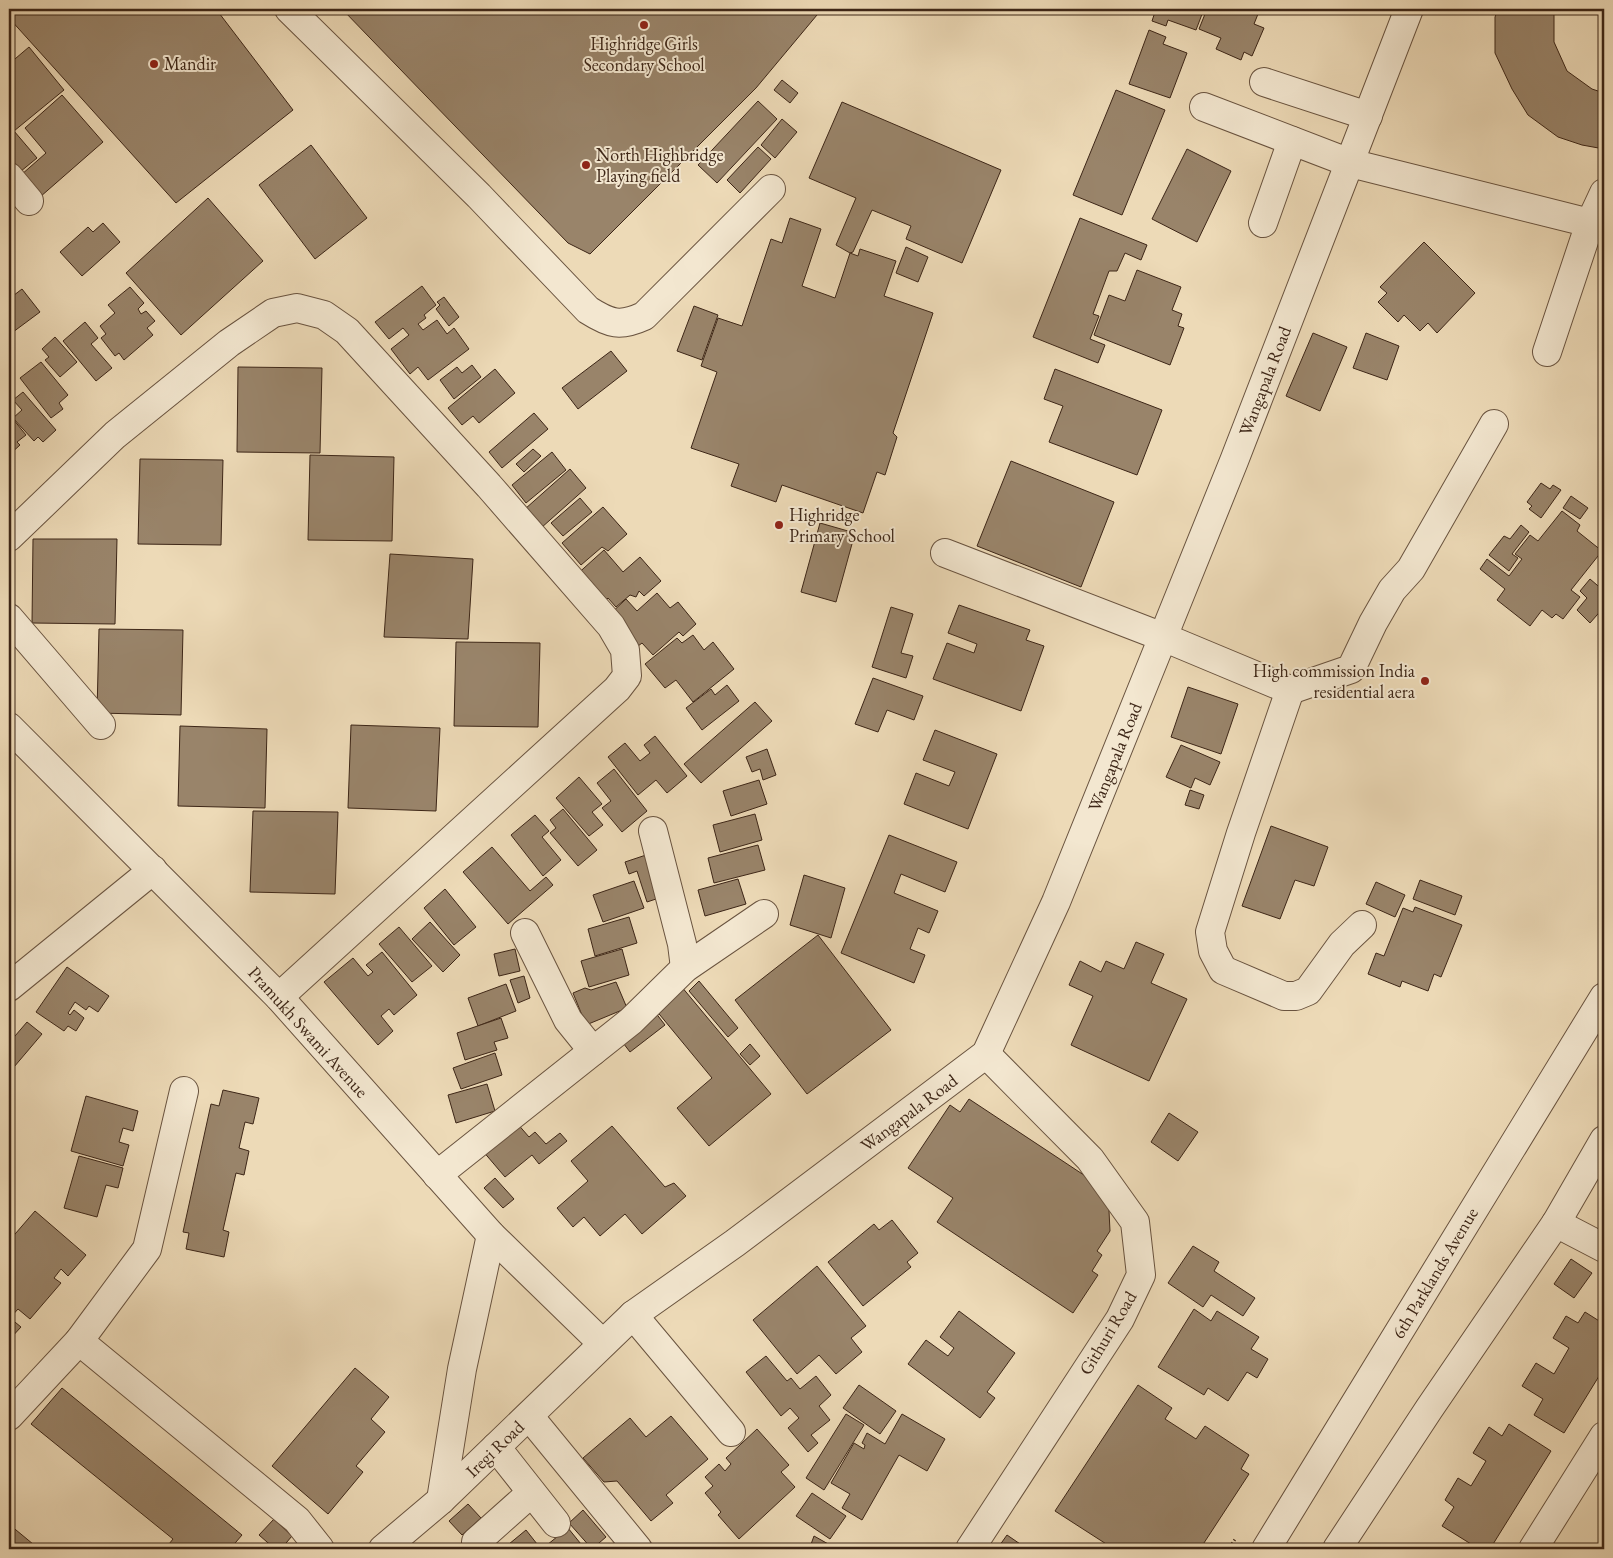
<svg xmlns="http://www.w3.org/2000/svg" width="1613" height="1558" font-family="'EB Garamond',serif">
	<style>
		.building { fill: #99846a; stroke: #3d2617 }
		.lines { fill: none; stroke-linecap: round; stroke-linejoin: round }
		.minor-casing { stroke: #69533f; stroke-width: 30 }
		.path { stroke: #3d2617; stroke-width: 3; stroke-dasharray: 1 2.5; stroke-linecap: butt }
		.minor { stroke: #f3e7d0; stroke-width: 28 }
		.poi-dot { fill: #8f2418; stroke: #f3e7d0; stroke-width: 2 }
		.labels { text-anchor: middle; stroke-width: 4; stroke-linejoin: round; paint-order: stroke }
		.poi-label { font-size: 18px; fill: #3d2617; stroke: #f3e7d0; text-anchor: start }
		.street-label { font-size: 18px; fill: #3d2617; stroke: #f3e7d0 }
	</style>
	<rect width="100%" height="100%" fill="#eddab7"/>
	<filter id="stains"><feTurbulence type="fractalNoise" baseFrequency=".004" numOctaves="4"/><feColorMatrix values="0 0 0 0 .2 0 0 0 0 .09 0 0 0 0 .02 0 0 0 .5 -.17"/></filter>
	<radialGradient id="worn" r=".72"><stop offset=".6" stop-color="#630" stop-opacity="0"/><stop offset="1" stop-color="#630" stop-opacity=".3"/></radialGradient>
	<g class="building">
		<polygon points="9,9 216,9 293,110 176,203 9,18"/>
		<polygon points="342,9 822,9 756,88 590,254 568,243"/>
		<polygon points="1156,9 1204,9 1196,30 1168,20 1166,26 1152,21"/>
		<polygon points="1207,9 1229,9 1238,13 1241,9 1246,9 1258,14 1254,24 1264,28 1252,56 1244,52 1241,60 1216,49 1221,38 1199,29"/>
		<polygon points="1498,9 1557,9 1554,15 1554,42 1567,71 1592,89 1604,93 1604,149 1582,145 1558,137 1528,115 1512,89 1495,53 1495,17"/>
		<polygon points="1149,30 1166,37 1163,44 1187,53 1170,98 1129,84"/>
		<polygon points="29,47 64,90 14,131 37,158 15,176 9,169 9,64"/>
		<polygon points="782,80 798,93 790,103 774,90"/>
		<polygon points="1116,90 1165,110 1122,215 1073,195"/>
		<polygon points="62,95 103,142 40,197 21,175 46,153 25,128"/>
		<polygon points="758,101 777,119 717,183 698,165"/>
		<polygon points="842,102 1001,170 962,263 906,239 911,226 872,210 853,252 850,253 836,245 856,198 809,178"/>
		<polygon points="782,119 797,132 775,158 761,145"/>
		<polygon points="311,145 367,218 315,259 259,185"/>
		<polygon points="758,147 771,159 740,193 727,180"/>
		<polygon points="1187,149 1231,171 1197,242 1152,219"/>
		<polygon points="208,198 263,261 181,335 126,273"/>
		<polygon points="790,218 821,229 802,286 835,298 850,253 858,256 860,249 896,261 884,296 933,313 893,433 897,437 885,475 877,472 863,513 782,485 776,502 731,486 739,464 691,448 717,372 701,366 718,318 742,326 771,239 782,243"/>
		<polygon points="1080,218 1147,245 1141,260 1125,253 1117,271 1109,271 1093,314 1099,316 1090,339 1105,345 1098,363 1033,337"/>
		<polygon points="103,223 120,242 82,276 60,252 88,227 93,232"/>
		<polygon points="1424,242 1475,293 1437,333 1428,323 1420,331 1404,315 1398,322 1378,302 1387,293 1380,287"/>
		<polygon points="906,247 928,257 918,282 896,273"/>
		<polygon points="1137,270 1181,287 1172,310 1182,314 1178,326 1184,328 1170,365 1094,335 1109,295 1125,301"/>
		<polygon points="422,286 436,305 424,315 426,318 418,324 423,330 437,320 447,334 454,328 469,349 428,380 418,367 410,374 391,349 409,335 403,328 389,339 375,322"/>
		<polygon points="130,287 144,303 138,309 141,314 146,311 155,321 147,328 153,335 124,360 119,353 115,356 101,338 106,334 100,326 115,313 108,305"/>
		<polygon points="22,289 40,312 9,335 9,299"/>
		<polygon points="444,297 459,317 449,326 436,309 440,305 437,302"/>
		<polygon points="694,306 718,315 702,360 677,351"/>
		<polygon points="85,322 98,338 91,344 112,368 96,381 63,341"/>
		<polygon points="1313,333 1347,347 1320,411 1286,396"/>
		<polygon points="1366,333 1399,346 1387,380 1353,368"/>
		<polygon points="55,337 77,362 60,377 45,360 49,357 42,349"/>
		<polygon points="611,351 627,371 578,409 562,388"/>
		<polygon points="41,362 68,395 59,403 63,409 51,418 20,378"/>
		<polygon points="472,365 481,377 454,399 440,380 457,367 462,373"/>
		<polygon points="238,367 322,368 320,453 237,452"/>
		<polygon points="495,369 515,393 479,423 473,416 462,425 448,408"/>
		<polygon points="1055,369 1162,410 1137,475 1049,442 1063,406 1044,399"/>
		<polygon points="23,392 56,430 43,442 38,437 34,441 13,418 22,410 13,400"/>
		<polygon points="534,413 548,429 502,468 489,452"/>
		<polygon points="9,414 26,435 17,442 20,445 9,455"/>
		<polygon points="533,449 541,456 524,472 516,464"/>
		<polygon points="552,452 566,470 526,503 512,485"/>
		<polygon points="310,455 394,457 392,541 308,540"/>
		<polygon points="140,459 223,460 221,545 138,544"/>
		<polygon points="1011,461 1114,502 1081,587 977,546"/>
		<polygon points="570,469 586,488 541,528 525,509"/>
		<polygon points="1541,483 1550,489 1553,485 1561,490 1541,518 1529,509 1532,506 1527,502"/>
		<polygon points="1571,496 1588,508 1580,519 1563,508"/>
		<polygon points="580,498 592,512 563,536 551,523"/>
		<polygon points="603,507 627,534 608,551 602,547 581,565 562,543"/>
		<polygon points="1562,511 1580,525 1577,531 1602,551 1571,590 1580,597 1563,619 1556,614 1552,618 1542,610 1530,626 1497,600 1505,589 1480,569 1487,559 1509,576 1522,559 1515,554 1530,535 1538,541"/>
		<polygon points="820,523 855,533 836,602 801,592"/>
		<polygon points="1521,525 1529,532 1512,554 1518,558 1509,571 1489,555 1504,536 1510,539"/>
		<polygon points="33,539 117,539 115,624 32,623"/>
		<polygon points="604,550 623,572 640,557 661,581 644,596 639,591 636,597 630,595 616,607 608,598 600,606 574,577"/>
		<polygon points="390,554 473,559 468,639 384,637"/>
		<polygon points="1590,579 1604,591 1604,607 1590,623 1577,610 1587,598 1580,591"/>
		<polygon points="657,593 670,608 678,602 696,624 683,636 679,632 653,655 642,643 633,650 606,618 626,599 637,611"/>
		<polygon points="959,605 1030,630 1026,640 1044,646 1021,711 933,679 947,643 974,653 977,644 948,633"/>
		<polygon points="891,607 913,614 901,653 913,656 906,678 872,667"/>
		<polygon points="99,629 183,630 181,715 97,713"/>
		<polygon points="693,635 704,650 713,642 734,669 693,702 676,680 665,688 645,664 677,638 682,643"/>
		<polygon points="456,642 540,643 538,727 454,726"/>
		<polygon points="873,678 923,696 914,720 887,710 878,732 855,724"/>
		<polygon points="727,685 739,701 702,730 686,708 711,689 715,695"/>
		<polygon points="1188,687 1238,704 1221,754 1171,737"/>
		<polygon points="755,702 772,721 701,783 684,764"/>
		<polygon points="351,725 440,728 436,811 348,808"/>
		<polygon points="180,726 267,729 265,808 178,806"/>
		<polygon points="935,730 997,754 968,829 904,804 916,773 949,786 955,772 923,760"/>
		<polygon points="655,736 687,776 667,793 656,780 638,795 608,757 625,743 640,761 650,753 644,745"/>
		<polygon points="1181,745 1220,762 1210,785 1195,778 1191,788 1166,777"/>
		<polygon points="767,749 776,775 763,780 760,769 752,772 746,757"/>
		<polygon points="614,769 647,811 622,832 602,808 611,801 597,783"/>
		<polygon points="579,777 602,804 592,812 603,825 589,836 556,798"/>
		<polygon points="759,780 767,804 731,816 723,791"/>
		<polygon points="1190,790 1204,795 1199,809 1185,805"/>
		<polygon points="563,809 597,850 578,866 550,833 556,828 550,820"/>
		<polygon points="253,811 338,812 335,894 250,892"/>
		<polygon points="755,814 762,840 720,852 713,825"/>
		<polygon points="535,815 549,831 542,837 561,860 543,876 511,835"/>
		<polygon points="1271,826 1328,847 1314,886 1295,880 1280,919 1242,906"/>
		<polygon points="889,835 957,862 945,892 901,874 894,893 938,911 929,933 918,928 910,949 925,955 914,983 841,953"/>
		<polygon points="758,845 765,870 714,883 708,858"/>
		<polygon points="492,847 530,891 546,877 553,885 508,924 463,872"/>
		<polygon points="646,855 659,898 647,902 637,871 629,874 625,862"/>
		<polygon points="804,875 845,888 831,938 790,925"/>
		<polygon points="738,879 746,904 705,916 698,890"/>
		<polygon points="1420,880 1462,896 1455,915 1413,899"/>
		<polygon points="634,881 644,908 603,922 593,895"/>
		<polygon points="1376,882 1405,895 1395,917 1366,904"/>
		<polygon points="445,889 476,927 454,945 424,908"/>
		<polygon points="1415,907 1462,925 1441,977 1434,974 1428,991 1402,981 1400,987 1368,974 1376,953 1384,956 1403,908 1413,912"/>
		<polygon points="629,917 637,943 595,956 588,929"/>
		<polygon points="430,922 460,955 443,972 412,939"/>
		<polygon points="399,927 432,966 412,982 379,944"/>
		<polygon points="818,935 891,1030 807,1094 735,1000"/>
		<polygon points="1136,942 1164,954 1151,983 1187,999 1149,1081 1071,1045 1093,996 1069,985 1080,961 1101,972 1106,961 1124,969"/>
		<polygon points="515,949 520,971 499,976 494,954"/>
		<polygon points="622,949 629,975 589,987 581,961"/>
		<polygon points="382,952 417,995 394,1015 389,1009 381,1016 393,1031 378,1045 324,982 353,958 368,976 373,972 366,965"/>
		<polygon points="67,967 109,996 98,1012 89,1006 86,1010 75,1002 68,1013 70,1015 74,1010 84,1018 76,1031 68,1026 64,1031 36,1012"/>
		<polygon points="524,976 530,998 518,1003 510,980"/>
		<polygon points="699,981 738,1028 728,1037 689,991"/>
		<polygon points="616,982 627,1008 586,1025 573,993 585,988 591,990"/>
		<polygon points="506,984 516,1011 478,1026 468,998"/>
		<polygon points="681,986 771,1094 709,1146 677,1108 712,1078 655,1009"/>
		<polygon points="652,1008 665,1025 630,1052 617,1035"/>
		<polygon points="501,1018 508,1038 494,1042 497,1050 465,1060 457,1033"/>
		<polygon points="27,1022 42,1034 14,1067 9,1063 9,1043"/>
		<polygon points="750,1044 760,1056 750,1065 740,1054"/>
		<polygon points="495,1053 502,1075 461,1089 453,1068"/>
		<polygon points="487,1084 495,1111 456,1123 448,1095"/>
		<polygon points="223,1090 259,1098 253,1124 245,1122 239,1148 249,1151 244,1175 236,1173 223,1230 229,1232 224,1257 186,1249 189,1233 183,1232 211,1104 219,1106"/>
		<polygon points="86,1096 138,1111 133,1131 123,1128 119,1142 129,1145 123,1166 71,1151"/>
		<polygon points="969,1099 1108,1191 1110,1231 1097,1251 1102,1255 1092,1271 1098,1275 1073,1313 937,1222 953,1198 908,1168 950,1105 960,1112"/>
		<polygon points="1169,1113 1198,1132 1178,1161 1151,1142"/>
		<polygon points="516,1122 529,1137 535,1132 546,1144 560,1133 567,1141 539,1164 532,1155 505,1177 482,1150"/>
		<polygon points="612,1126 665,1187 674,1183 686,1196 642,1234 625,1214 600,1236 584,1217 573,1227 557,1208 588,1181 571,1161"/>
		<polygon points="79,1156 123,1168 118,1188 106,1185 97,1217 64,1208"/>
		<polygon points="495,1178 514,1199 503,1208 484,1188"/>
		<polygon points="35,1211 86,1255 68,1276 61,1269 54,1278 61,1283 30,1319 18,1309 10,1318 21,1327 9,1340 9,1241"/>
		<polygon points="892,1220 918,1253 907,1262 911,1267 863,1306 828,1262 874,1224 879,1230"/>
		<polygon points="1193,1246 1219,1262 1214,1271 1255,1298 1243,1316 1211,1295 1203,1307 1168,1283"/>
		<polygon points="1571,1259 1592,1273 1574,1298 1554,1284"/>
		<polygon points="817,1266 866,1326 851,1338 862,1352 836,1374 819,1355 797,1374 753,1320"/>
		<polygon points="1194,1309 1211,1321 1217,1311 1259,1337 1251,1349 1268,1359 1257,1378 1247,1372 1228,1401 1208,1388 1204,1395 1158,1367"/>
		<polygon points="959,1311 1015,1353 987,1392 995,1398 980,1418 908,1364 926,1340 948,1356 954,1348 940,1337"/>
		<polygon points="1585,1312 1604,1324 1604,1368 1564,1433 1534,1415 1543,1399 1522,1386 1536,1363 1554,1374 1569,1348 1553,1338 1566,1316 1578,1323"/>
		<polygon points="766,1356 787,1381 791,1378 800,1389 816,1376 831,1395 819,1406 830,1420 811,1435 818,1443 808,1452 788,1428 799,1418 790,1408 781,1416 746,1372"/>
		<polygon points="355,1368 389,1397 371,1419 385,1432 356,1466 363,1472 328,1514 272,1466"/>
		<polygon points="859,1385 896,1411 880,1434 843,1408"/>
		<polygon points="1138,1385 1172,1408 1165,1419 1196,1439 1205,1426 1249,1455 1241,1469 1249,1474 1200,1549 1114,1549 1055,1511"/>
		<polygon points="62,1388 242,1535 230,1549 165,1549 173,1539 31,1424"/>
		<polygon points="846,1414 864,1425 824,1490 806,1478"/>
		<polygon points="902,1414 945,1439 927,1471 899,1455 862,1520 842,1508 850,1494 831,1483 854,1443 864,1449 865,1445 862,1443 867,1433 885,1444"/>
		<polygon points="671,1416 708,1459 666,1495 673,1503 651,1521 617,1481 604,1482 583,1458 630,1418 646,1437"/>
		<polygon points="1509,1424 1551,1451 1490,1549 1479,1549 1442,1526 1454,1507 1445,1500 1458,1478 1471,1486 1486,1461 1473,1453 1489,1427 1502,1436"/>
		<polygon points="757,1429 789,1465 781,1472 795,1487 739,1539 718,1515 721,1512 705,1493 713,1486 705,1477 719,1464 725,1471 731,1464 726,1458"/>
		<polygon points="812,1493 846,1516 830,1539 796,1516"/>
		<polygon points="468,1504 481,1518 462,1535 449,1521"/>
		<polygon points="583,1510 606,1537 592,1549 569,1523"/>
		<polygon points="274,1519 292,1536 281,1549 275,1549 259,1535"/>
		<polygon points="10,1525 39,1549 9,1549"/>
		<polygon points="568,1528 585,1549 542,1549"/>
		<polygon points="526,1530 541,1549 503,1549"/>
		<polygon points="1007,1535 1026,1548 1025,1549 997,1549"/>
		<polygon points="814,1536 830,1545 828,1549 797,1549 810,1547"/>
	</g>
	<g class="lines">
		<defs>
			<g id="minor">
				<path d="M 289,9 L 479,196 L 588,310 C 610,324 620,327 644,316 L 771,189"/>
				<polyline points="1264,82 1368,116"/>
				<polyline points="1204,107 1350,163 1590,223 1547,352"/>
				<polyline points="9,177 29,201"/>
				<polyline points="1263,223 1292,141"/>
				<polyline points="1590,223 1604,193"/>
				<polyline points="9,537 115,435 229,343 273,313 297,308 324,315 347,331 489,486 611,626 625,650 627,676 617,689 279,997"/>
				<polyline points="945,553 1163,637 1290,690 1351,669 1373,623 1392,590 1411,569 1494,424"/>
				<polyline points="9,618 101,725"/>
				<polyline points="1290,690 1241,833 1210,932 1213,951 1223,970 1284,996 1296,996 1308,991 1342,944 1362,925"/>
				<polyline points="9,727 279,997 491,1235 602,1343"/>
				<polyline points="653,831 682,944 685,968"/>
				<polyline points="525,933 568,1020 593,1051"/>
				<polyline points="9,987 153,870"/>
				<polyline points="184,1091 147,1249 79,1341 297,1520 320,1549"/>
				<polyline points="437,1175 631,1021 685,968 764,914"/>
				<polyline points="1556,1223 1604,1248"/>
				<polyline points="633,1315 731,1432"/>
				<polyline points="9,1416 79,1341"/>
				<polyline points="529,1416 638,1549"/>
				<polyline points="496,1447 556,1523"/>
				<polyline points="441,1500 462,1369 491,1235"/>
				<polyline points="476,1542 531,1493"/>
				<polyline points="383,1549 441,1500 633,1315 735,1243 986,1054 1056,902 1163,637 1234,461 1409,9"/>
				<polyline points="970,1549 1120,1319 1141,1275 1135,1222 1090,1159 986,1054"/>
				<polyline points="1266,1549 1604,997"/>
				<polyline points="1337,1549 1429,1409 1556,1223 1604,1140"/>
				<polyline points="1533,1549 1604,1436"/>
			</g>
		</defs>
		<use href="#minor" class="minor-casing"/>
		<polyline class="path" points="1228,1549 1236,1538"/>
		<use href="#minor" class="minor"/>
	</g>
	<g class="poi-dot">
		<circle cx="644" cy="25" r="5"/>
		<circle cx="154" cy="64" r="5"/>
		<circle cx="586" cy="165" r="5"/>
		<circle cx="779" cy="525" r="5"/>
		<circle cx="1425" cy="681" r="5"/>
	</g>
	<g class="labels">
		<g class="poi-label">
			<text x="644" y="50" text-anchor="middle">Highridge Girls<tspan x="644" dy="21">Secondary School</tspan></text>
			<text x="164" y="70">Mandir</text>
			<text x="596" y="161">North Highbridge<tspan x="596" dy="21">Playing field</tspan></text>
			<text x="789" y="521">Highridge<tspan x="789" dy="21">Primary School</tspan></text>
			<text x="1415" y="677" text-anchor="end">High commission India<tspan x="1415" dy="21">residential aera</tspan></text>
		</g>
		<g class="street-label">
			<text transform="translate(1265 381) rotate(-69)" y="6">Wangapala Road</text>
			<text transform="translate(1115 757) rotate(-68)" y="6">Wangapala Road</text>
			<text transform="translate(308 1032) rotate(48)" y="6">Pramukh Swami Avenue</text>
			<text transform="translate(909 1113) rotate(-37)" y="6">Wangapala Road</text>
			<text transform="translate(1435 1273) rotate(-59)" y="6">6th Parklands Avenue</text>
			<text transform="translate(1108 1333) rotate(-59)" y="6">Githuri Road</text>
			<text transform="translate(495 1449) rotate(-44)" y="6">Iregi Road</text>
		</g>
	</g>
	<rect width="1613" height="1558" fill="none" stroke="#eddab7" stroke-width="30"/>
	<rect x="10" y="10" width="1593" height="1538" fill="none" stroke="#3d2617" stroke-width="2.5"/>
	<rect x="15" y="15" width="1583" height="1528" fill="none" stroke="#3d2617"/>
	<rect width="100%" height="100%" filter="url(#stains)"/>
	<rect width="100%" height="100%" fill="url(#worn)"/>
</svg>
